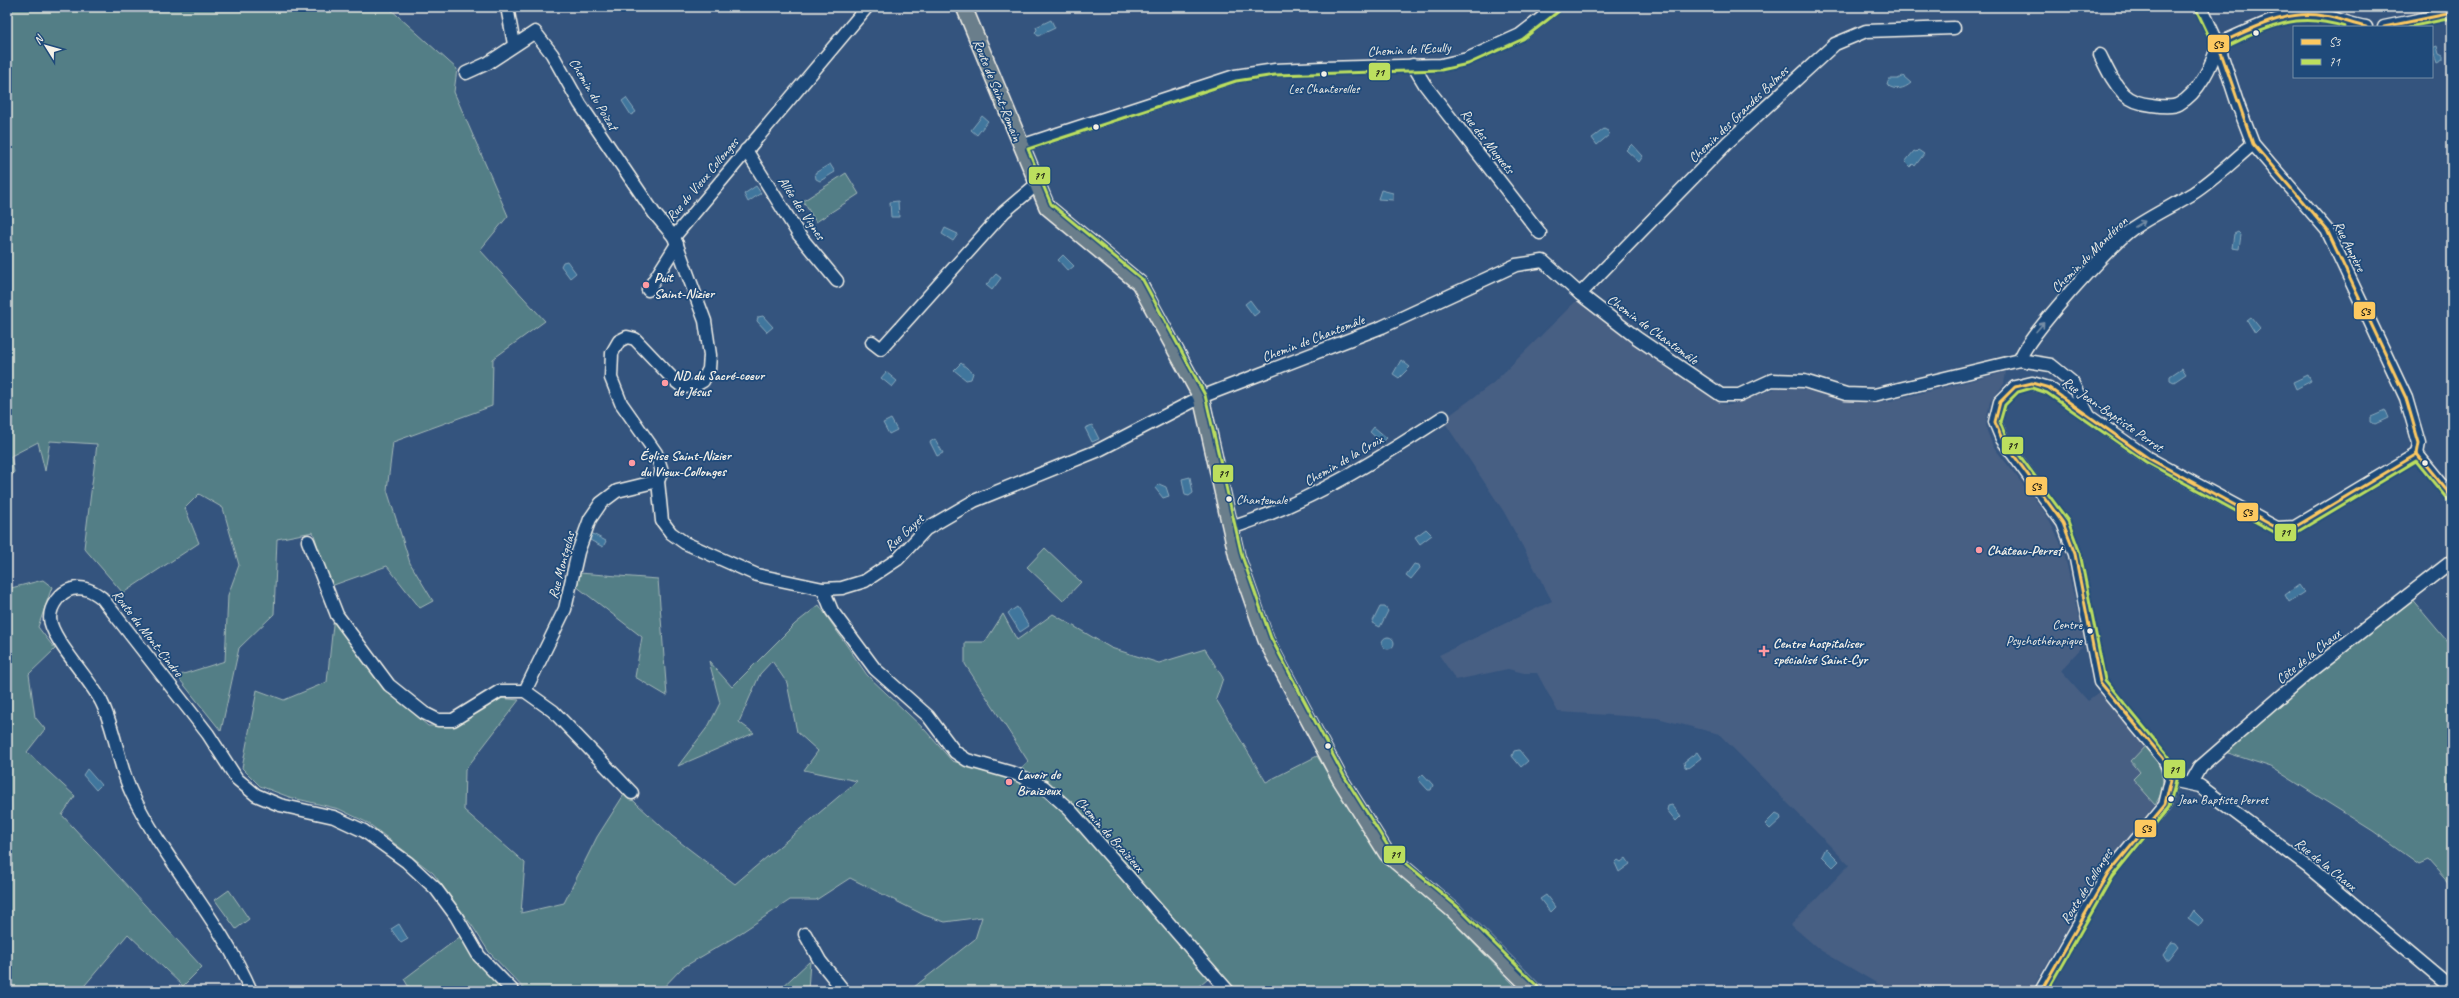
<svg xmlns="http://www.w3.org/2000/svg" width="2459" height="998" font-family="Caveat,sans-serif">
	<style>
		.built { fill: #465e83 }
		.green { fill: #537e86; stroke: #a4b8b7 }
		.water { fill: #40769d; stroke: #88a7bb }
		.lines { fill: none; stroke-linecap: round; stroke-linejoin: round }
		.minor-casing { stroke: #f4f1e8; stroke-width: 15 }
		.major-casing { stroke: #f4f1e8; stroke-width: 18 }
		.minor { stroke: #1f4a7a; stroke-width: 12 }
		.major { stroke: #6b7e8b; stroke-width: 15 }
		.bus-1-casing { stroke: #1f4a7a; stroke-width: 6 }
		.bus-2-casing { stroke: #1f4a7a; stroke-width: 6 }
		.bus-1 { stroke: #fdc960; stroke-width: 3 }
		.bus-2 { stroke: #bcdf5e; stroke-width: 3 }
		.oneway { stroke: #748da6 }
		.bus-dot { fill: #f4f1e8; stroke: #1f4a7a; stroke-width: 1.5 }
		.poi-dot { fill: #ff9aa2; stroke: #1f4a7a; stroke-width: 1.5 }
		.labels { text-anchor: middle; stroke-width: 3.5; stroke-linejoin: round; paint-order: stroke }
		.bus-label { font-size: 13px; fill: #f4f1e8; stroke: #1f4a7a; text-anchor: start }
		.street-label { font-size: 14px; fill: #f4f1e8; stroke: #1f4a7a }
		.poi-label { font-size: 14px; font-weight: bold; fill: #f4f1e8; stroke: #1f4a7a; text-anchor: start }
		.line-badge { stroke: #1f4a7a; stroke-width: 1.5 }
		.pale-badge-label { font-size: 11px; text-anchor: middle; font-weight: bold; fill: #111 }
	</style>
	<rect width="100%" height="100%" fill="#34547e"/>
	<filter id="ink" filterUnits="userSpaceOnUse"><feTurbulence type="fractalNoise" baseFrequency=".025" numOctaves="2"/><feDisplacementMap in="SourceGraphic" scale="8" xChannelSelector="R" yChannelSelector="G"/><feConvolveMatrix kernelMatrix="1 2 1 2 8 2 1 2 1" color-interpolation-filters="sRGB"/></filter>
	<g filter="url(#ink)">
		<polygon class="built" points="1575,302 1578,302 1624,337 1722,404 1730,405 1779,387 1808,390 1843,400 1864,402 1890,401 2006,372 2004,384 1990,402 1986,422 1987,431 1993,446 2046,514 2063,548 2084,641 2083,646 2061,670 2088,701 2100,692 2147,744 2140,772 2133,779 2155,804 2098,876 2031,991 1890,991 1820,950 1791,925 1849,865 1719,734 1657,718 1558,712 1537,673 1524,673 1508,669 1456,680 1439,655 1552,601 1504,512 1443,420 1493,383"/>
		<g class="green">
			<polygon points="7,7 388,7 457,69 454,92 508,216 480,250 545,321 493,359 492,406 393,442 387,490 410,563 433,601 420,608 387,566 331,586 313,532 277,539 274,614 239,648 221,731 177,676 225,661 228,595 239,565 223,508 199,494 185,508 199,543 123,593 84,548 97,444 50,441 45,471 38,442 11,456 14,472 7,482"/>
			<polygon points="846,173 859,194 816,222 803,201"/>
			<polygon points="1045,548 1081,582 1063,601 1027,567"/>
			<polygon points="579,573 658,579 667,696 635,677 642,637 576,586"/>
			<polygon points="43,580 52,587 38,627 55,649 29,674 35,717 45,729 27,752 75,796 62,815 202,967 183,986 128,934 80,991 7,991 7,589"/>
			<polygon points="2410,597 2452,647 2452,887 2428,860 2419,864 2373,831 2271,767 2225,752"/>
			<polygon points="819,605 867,675 925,730 952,761 1013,778 1045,792 1067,813 1208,978 1193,991 909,991 975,939 982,917 945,922 924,915 850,878 816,900 790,900 733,938 682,968 660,991 526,991 489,952 473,927 433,873 368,823 339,809 289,797 260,786 242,768 257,690 284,700 327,682 334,615 381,685 428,726 454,726 497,698 519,700 465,770 464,810 525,863 521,913 564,903 597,837 625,793 672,836 735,884 857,781 804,770 818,751 797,732 787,683 772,661 760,674 739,722 754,733 678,766 709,725 720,703 709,661 732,687 795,624"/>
			<polygon points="1003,614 1017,640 1053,614 1111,648 1159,663 1205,649 1223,678 1216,699 1266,782 1317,756 1380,858 1450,919 1520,991 1236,991 1073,807 1019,771 1028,761 965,664 965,642 985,642"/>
			<path d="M 2147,744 C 2159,763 2171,784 2155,804 L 2133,779 L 2140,772 L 2131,761 Z"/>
			<polygon points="229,890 249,919 236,929 215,900"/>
			<polygon points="461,936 478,964 505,991 411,991 404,979"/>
			<polygon points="810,961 808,991 778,991"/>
		</g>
		<g class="water">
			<polygon points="1051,20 1055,28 1038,36 1035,32 1037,30 1036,27"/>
			<polygon points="2437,46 2439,54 2443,56 2443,60 2437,63 2432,48"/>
			<path d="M 1903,76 L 1911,83 C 1904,89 1895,91 1887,85 L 1889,79 L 1898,79 Z"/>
			<polygon points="626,98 636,112 631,115 622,101"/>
			<polygon points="982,116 988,121 977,135 971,130"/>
			<polygon points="1604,129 1608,131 1609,135 1597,145 1592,138"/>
			<polygon points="1632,144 1643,156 1639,162 1626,150"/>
			<polygon points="1918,150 1924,154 1915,166 1913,164 1910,167 1905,162 1914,151 1916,152"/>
			<polygon points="830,164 835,172 820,181 816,179 815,173"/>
			<polygon points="756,186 761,193 748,202 744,194"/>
			<polygon points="1381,190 1393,193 1393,200 1378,199"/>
			<polygon points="898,201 899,217 891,217 890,202"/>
			<polygon points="945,228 958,234 953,241 942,234"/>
			<polygon points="2238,232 2241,235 2239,249 2232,248 2234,234"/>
			<polygon points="1063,255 1074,266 1068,271 1058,260"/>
			<polygon points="567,261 576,273 570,278 561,266 563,262"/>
			<polygon points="996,274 1001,278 992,290 986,285"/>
			<polygon points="1250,300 1259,312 1254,316 1245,304"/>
			<polygon points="763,316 773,327 767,332 757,321 758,317"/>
			<polygon points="2251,317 2260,328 2255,333 2247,320"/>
			<polygon points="1401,360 1410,367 1399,378 1393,374"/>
			<polygon points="961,363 973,373 971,379 966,380 954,370"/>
			<polygon points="2182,368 2186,374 2174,382 2170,380 2170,376"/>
			<polygon points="886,372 897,381 892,387 881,378"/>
			<polygon points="2308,375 2311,381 2296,389 2293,382"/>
			<polygon points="2385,411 2388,418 2375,424 2371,422 2371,417"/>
			<polygon points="891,419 897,430 889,434 883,423"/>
			<polygon points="1092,425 1099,439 1092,442 1085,428"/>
			<polygon points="1374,427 1387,438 1382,443 1370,432"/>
			<polygon points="935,439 943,453 937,456 930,442"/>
			<polygon points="1190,477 1193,493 1189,496 1185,495 1182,479"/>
			<polygon points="1159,484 1166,487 1169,496 1163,498 1155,488"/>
			<polygon points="1426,529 1432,535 1420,544 1415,537"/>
			<polygon points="591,533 606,541 603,547 588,539"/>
			<polygon points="1414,564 1419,565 1420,568 1411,579 1406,575"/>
			<polygon points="2299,585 2304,592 2289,602 2285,595"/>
			<polygon points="1017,607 1029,626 1020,632 1008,613"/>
			<polygon points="1380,607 1385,607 1388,611 1380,627 1372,623"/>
			<circle cx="1388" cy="643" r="6"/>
			<polygon points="1519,750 1528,761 1521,767 1512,756 1514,751"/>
			<polygon points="1697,752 1701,758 1688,768 1685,767 1684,762"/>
			<polygon points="87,769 101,785 96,790 83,775"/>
			<polygon points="1423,774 1433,785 1431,790 1428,790 1418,779"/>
			<polygon points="1672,805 1681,816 1676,821 1667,810 1668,806"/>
			<polygon points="1776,813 1780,815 1781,819 1770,829 1765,824"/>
			<polygon points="1826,848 1839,861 1833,867 1822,856"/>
			<polygon points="1626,858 1630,864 1619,872 1615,863 1618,860 1621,862"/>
			<polygon points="1546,895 1555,907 1550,912 1540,899"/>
			<polygon points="2193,910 2203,920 2199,926 2188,918"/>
			<polygon points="399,924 408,939 401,943 391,929"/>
			<polygon points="2172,942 2176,943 2179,947 2169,960 2166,960 2163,955"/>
		</g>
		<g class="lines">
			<defs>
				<g id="minor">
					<polyline points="507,7 514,44"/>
					<polyline points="2201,7 2218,44 2237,102 2253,144 2327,230 2406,398 2419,443 2417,454"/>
					<polyline points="2384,27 2452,13"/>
					<path d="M 2218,44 C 2252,30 2287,8 2324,16 C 2339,19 2352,25 2366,27"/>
					<path d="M 2100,55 C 2107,69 2113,83 2124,94 C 2131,101 2142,104 2152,105 C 2159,106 2172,108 2179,104 C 2199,93 2212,65 2218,44"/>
					<polyline points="1413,65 1425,85 1540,233"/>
					<polyline points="466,73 488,63 535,32 552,54 580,104 654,213 674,237 705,321 710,355 709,369 703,381 694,386 683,387 674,380 635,339 627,337 619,341 612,353 611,378 621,403 656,453 662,471 658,481 662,521 671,533 685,543 757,575 823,589 842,588 865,581 898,559 926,529 974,501 1097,451 1201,397 1382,327 1516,265 1543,261 1580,294 1637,338 1721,395 1739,395 1772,380 1804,381 1846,394 1874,395 2020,360 2051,365 2072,382 2089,416"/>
					<polyline points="1021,146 1235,76 1275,70 1323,68 1441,65 1467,59 1520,35 1556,7"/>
					<polyline points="746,150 799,235 837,281"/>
					<polyline points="674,237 867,7"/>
					<polyline points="648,290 677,244"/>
					<polyline points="1580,294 1728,142 1835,44 1866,31 1954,28"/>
					<polyline points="872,342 881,349 1004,212 1037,184"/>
					<path d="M 2020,360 C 2023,341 2112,243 2132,229 C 2151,216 2172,206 2192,194 C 2214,180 2234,160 2253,144"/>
					<polyline points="2417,454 2452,497"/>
					<path d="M 1231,528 C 1308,503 1376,461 1443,417"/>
					<polyline points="308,541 337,615 389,685 424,713 438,720 453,720 500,691 525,691 553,711 632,793"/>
					<polyline points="823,589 832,611 875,669 928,716 955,752 967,760 1016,774 1044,787 1070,810 1228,991"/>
					<polyline points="525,691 565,609 578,552 590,519 601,503 617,491 658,481"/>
					<polyline points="2171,780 2200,786 2308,867 2452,988"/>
					<polyline points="2191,783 2200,767 2308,673 2452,561"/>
					<polyline points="805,934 820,961 844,991"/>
					<path d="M 251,991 C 221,921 166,863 132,794 C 118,765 116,732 102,703 C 92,681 50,638 50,618 C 50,606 60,592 72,589 C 84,586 93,591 102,598 L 208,734 L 237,779 L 256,795 L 280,805 L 334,817 L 364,831 L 407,862 L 436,889 L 456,916 L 479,956 L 513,991"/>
					<polyline points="2041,991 2108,874 2165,805 2171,780 2169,769 2163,758 2100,682 2075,554 2063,523 2002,439 1995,422 2000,402 2015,387 2032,383 2049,388 2148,458 2277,528 2295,527 2417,454"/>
				</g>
				<polyline id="major" points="964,7 1047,207 1139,283 1201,397 1237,557 1266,640 1340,779 1387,854 1454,911 1534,991"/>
			</defs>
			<use href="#minor" class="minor-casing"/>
			<use href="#major" class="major-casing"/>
			<use href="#minor" class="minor"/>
			<use href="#major" class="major"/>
			<defs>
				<g id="bus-1">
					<path d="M 2366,27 C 2352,24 2338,18 2324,16 C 2286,9 2252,29 2218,44 L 2253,144 L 2327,230 L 2406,398 L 2419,443 L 2417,454"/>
					<polyline points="2384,27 2452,13"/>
					<polyline points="2417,454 2452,497"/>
					<polyline points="2041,991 2108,874 2165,805 2171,780 2169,769 2163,758 2100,682 2075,554 2063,523 2002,439 1995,422 2000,402 2015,387 2032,383 2049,388 2148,458 2277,528 2295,527 2417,454"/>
				</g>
				<g id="bus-2">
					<path d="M 2196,9 L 2214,47 L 2218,49 C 2228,47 2239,40 2249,36 C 2284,20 2308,15 2345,27"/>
					<polyline points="2409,27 2452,18"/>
					<polyline points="1538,987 1458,907 1391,851 1344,776 1271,638 1242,556 1205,395 1143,280 1051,204 1028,149 1236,81 1275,75 1441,70 1468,64 1523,39 1559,11"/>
					<polyline points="2047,991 2112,877 2169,807 2176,780 2174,767 2167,755 2105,680 2080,553 2068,521 2006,437 2000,422 2005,405 2018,392 2032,388 2047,393 2146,462 2276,533 2297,532 2416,461 2448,500"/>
				</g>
			</defs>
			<use href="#bus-1" class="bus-1-casing"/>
			<use href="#bus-2" class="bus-2-casing"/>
			<use href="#bus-1" class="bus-1"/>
			<use href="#bus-2" class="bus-2"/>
		</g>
		<defs><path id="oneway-shaft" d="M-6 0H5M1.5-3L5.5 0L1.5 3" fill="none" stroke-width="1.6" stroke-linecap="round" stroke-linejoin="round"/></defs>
		<g class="oneway">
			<use href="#oneway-shaft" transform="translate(2140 224) rotate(-30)"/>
			<use href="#oneway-shaft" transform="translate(2040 327) rotate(-49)"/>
		</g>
	</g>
	<g class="bus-dot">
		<circle cx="2256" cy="33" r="3.5"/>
		<circle cx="1324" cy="74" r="3.5"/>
		<circle cx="1096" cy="127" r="3.5"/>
		<circle cx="2425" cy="463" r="3.5"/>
		<circle cx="1229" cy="499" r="3.5"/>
		<circle cx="2090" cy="631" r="3.5"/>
		<circle cx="1328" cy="746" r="3.5"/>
		<circle cx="2171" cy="799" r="3.5"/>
	</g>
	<g class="poi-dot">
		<circle cx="646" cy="285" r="4"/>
		<circle cx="665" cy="383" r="4"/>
		<circle cx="632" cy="463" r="4"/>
		<circle cx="1979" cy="550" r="4"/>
		<path d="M1762 645h4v4h4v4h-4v4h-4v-4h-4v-4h4z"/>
		<circle cx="1009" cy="782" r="4"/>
	</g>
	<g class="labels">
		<g class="bus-label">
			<text x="1324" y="93" text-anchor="middle">Les Chanterelles</text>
			<text x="1236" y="504">Chantemale</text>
			<text x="2082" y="629" text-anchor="end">Centre<tspan x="2082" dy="16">Psychothérapique</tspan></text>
			<text x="2178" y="804">Jean Baptiste Perret</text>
		</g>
		<g class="street-label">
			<text transform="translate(1409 49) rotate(-3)" y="5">Chemin de l'Ecully</text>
			<text transform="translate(998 90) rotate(68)" y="5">Route de Saint-Romain</text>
			<text transform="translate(594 94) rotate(59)" y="5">Chemin du Poizat</text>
			<text transform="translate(1738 114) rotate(-44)" y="5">Chemin des Grandes Balmes</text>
			<text transform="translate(1488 141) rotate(52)" y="5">Rue des Muguets</text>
			<text transform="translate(702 179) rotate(-50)" y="5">Rue du Vieux Collonges</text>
			<text transform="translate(802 208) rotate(56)" y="5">Allée des Vignes</text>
			<text transform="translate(2350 246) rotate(63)" y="5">Rue Ampère</text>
			<text transform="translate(2089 254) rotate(-45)" y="5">Chemin du Mandéron</text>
			<text transform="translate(1653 329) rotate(36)" y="5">Chemin de Chantemâle</text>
			<text transform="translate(1313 338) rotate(-21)" y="5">Chemin de Chantemâle</text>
			<text transform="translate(2113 414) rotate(35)" y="5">Rue Jean-Baptiste Perret</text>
			<text transform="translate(1343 460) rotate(-30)" y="5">Chemin de la Croix</text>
			<text transform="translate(904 532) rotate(-42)" y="5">Rue Gayet</text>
			<text transform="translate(561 565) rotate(-75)" y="5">Rue Montgelas</text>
			<text transform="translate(148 633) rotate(52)" y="5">Route du Mont-Cindre</text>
			<text transform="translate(2308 656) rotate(-39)" y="5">Côte de la Chaux</text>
			<text transform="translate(1110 834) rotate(48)" y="5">Chemin de Braizieux</text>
			<text transform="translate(2326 864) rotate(39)" y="5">Rue de la Chaux</text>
			<text transform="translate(2086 886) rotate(-58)" y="5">Route de Collonges</text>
		</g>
		<g class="poi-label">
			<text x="654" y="282">Puit<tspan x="654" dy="16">Saint-Nizier</tspan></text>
			<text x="673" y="380">ND du Sacré-coeur<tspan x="673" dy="16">de Jésus</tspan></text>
			<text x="640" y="460">Église Saint-Nizier<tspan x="640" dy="16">du Vieux-Collonges</tspan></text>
			<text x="1987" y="555">Château-Perret</text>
			<text x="1773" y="648">Centre hospitaliser<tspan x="1773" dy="16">spécialisé Saint-Cyr</tspan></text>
			<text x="1017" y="779">Lavoir de<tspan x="1017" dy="16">Braizieux</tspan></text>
		</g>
	</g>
	<g class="line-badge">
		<rect x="2207" y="34" width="23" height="19" rx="4" fill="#fdc960"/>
		<rect x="1368" y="62" width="23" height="19" rx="4" fill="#bcdf5e"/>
		<rect x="1028" y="166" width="23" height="19" rx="4" fill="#bcdf5e"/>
		<rect x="2353" y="301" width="23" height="19" rx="4" fill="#fdc960"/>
		<rect x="2001" y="436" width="23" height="19" rx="4" fill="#bcdf5e"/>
		<rect x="1212" y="464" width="22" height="19" rx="4" fill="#bcdf5e"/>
		<rect x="2025" y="476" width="23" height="20" rx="4" fill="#fdc960"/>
		<rect x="2236" y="502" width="23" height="20" rx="4" fill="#fdc960"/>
		<rect x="2274" y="523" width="23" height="19" rx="4" fill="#bcdf5e"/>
		<rect x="2163" y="759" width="23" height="20" rx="4" fill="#bcdf5e"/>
		<rect x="2134" y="819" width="23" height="19" rx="4" fill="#fdc960"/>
		<rect x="1383" y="845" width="23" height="19" rx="4" fill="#bcdf5e"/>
	</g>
	<g class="pale-badge-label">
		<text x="2218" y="48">S3</text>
		<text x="1379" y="76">71</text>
		<text x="1039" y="179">71</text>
		<text x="2365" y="315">S3</text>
		<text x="2012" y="449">71</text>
		<text x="1223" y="477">71</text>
		<text x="2036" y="490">S3</text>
		<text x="2247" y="516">S3</text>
		<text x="2285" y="536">71</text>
		<text x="2174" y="773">71</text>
		<text x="2146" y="832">S3</text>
		<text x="1395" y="858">71</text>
	</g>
	<rect width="2459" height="998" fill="none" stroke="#1f4a7a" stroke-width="24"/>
	<rect x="12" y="12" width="2435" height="974" fill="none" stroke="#f4f1e8" stroke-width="1.5" filter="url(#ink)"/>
	<rect x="2293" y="26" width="140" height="52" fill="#1f4a7a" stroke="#748da6"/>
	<rect x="2301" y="39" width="20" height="6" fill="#fdc960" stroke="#748da6"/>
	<text x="2329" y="46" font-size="12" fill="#f4f1e8">S3</text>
	<rect x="2301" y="59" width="20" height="6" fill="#bcdf5e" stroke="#748da6"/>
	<text x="2329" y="66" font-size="12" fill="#f4f1e8">71</text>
	<g transform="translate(46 46) rotate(307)" stroke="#1f4a7a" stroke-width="3" paint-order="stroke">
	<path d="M0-3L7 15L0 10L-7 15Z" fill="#f4f1e8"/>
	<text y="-6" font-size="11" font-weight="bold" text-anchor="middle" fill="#f4f1e8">N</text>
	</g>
</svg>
